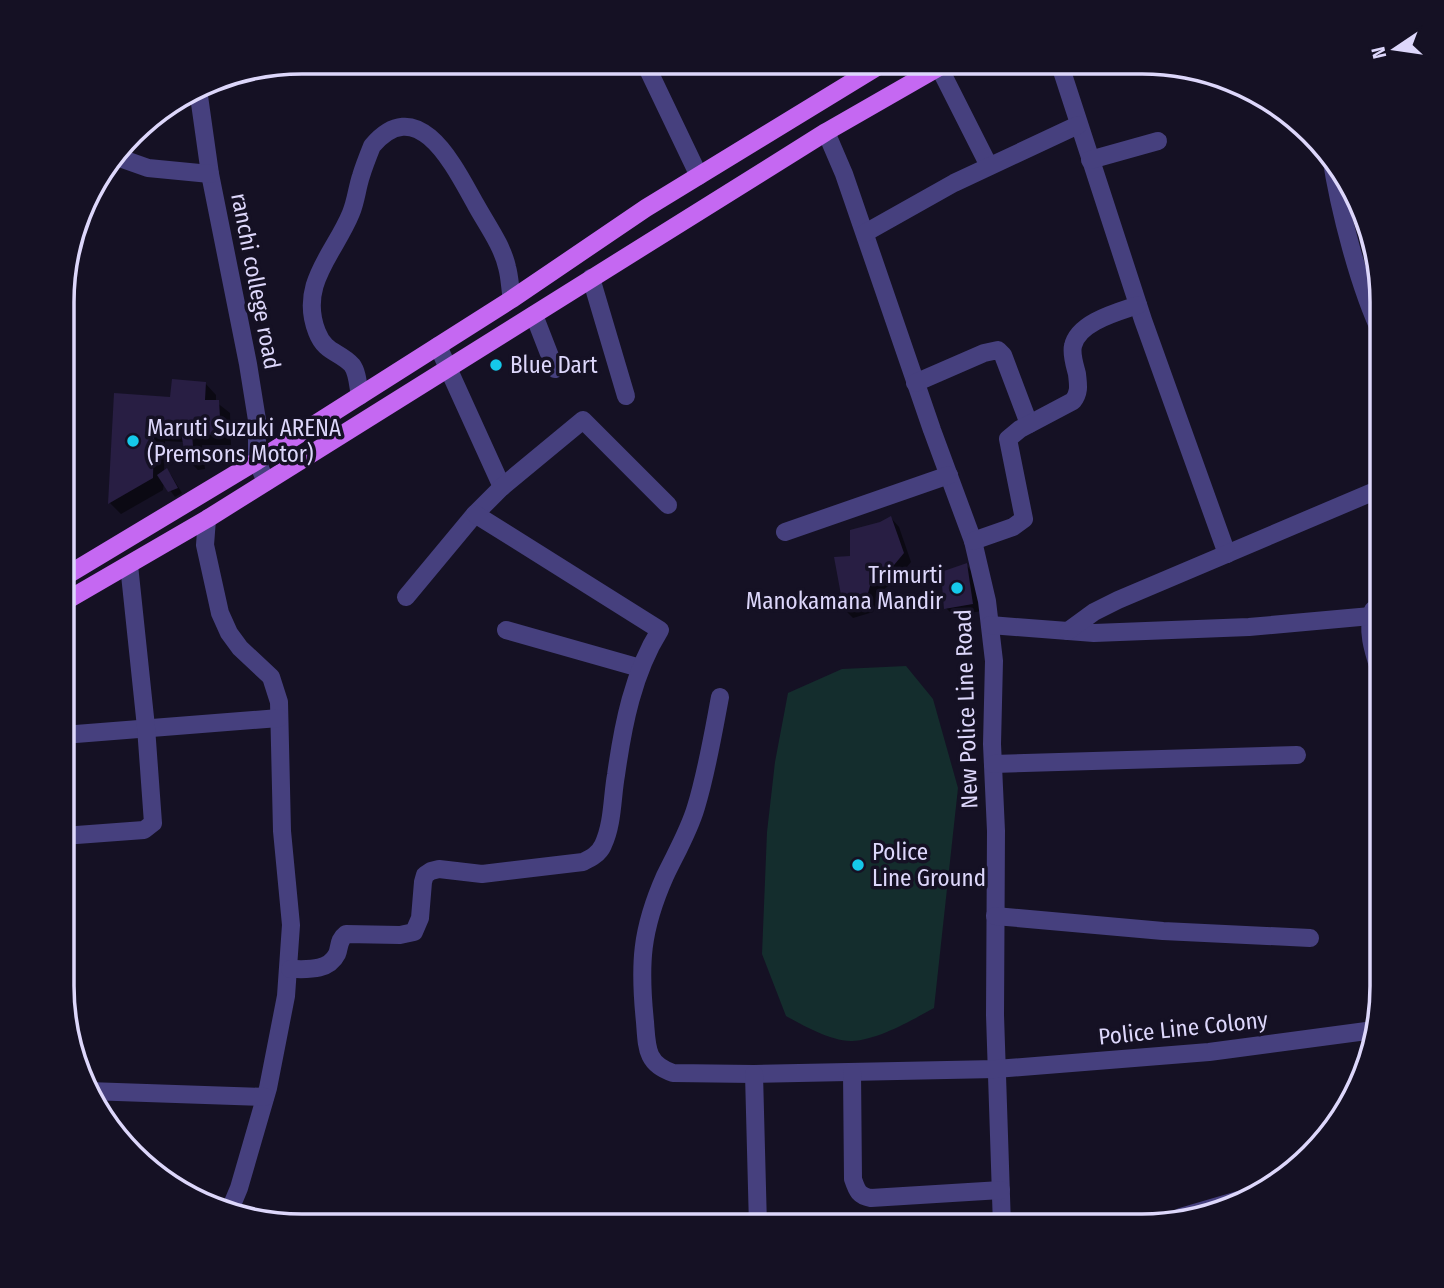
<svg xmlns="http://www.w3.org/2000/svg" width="1444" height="1288" font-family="'Fira Sans Condensed',sans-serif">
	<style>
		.green { fill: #142d2d }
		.shadow { fill: #0007 }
		.building { fill: #281e43 }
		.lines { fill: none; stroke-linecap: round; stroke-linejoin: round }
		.minor { stroke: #46407e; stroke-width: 18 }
		.major { stroke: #c568f2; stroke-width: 18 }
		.poi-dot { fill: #15c9ea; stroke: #151124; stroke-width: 2.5 }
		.labels { text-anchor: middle; stroke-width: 7; stroke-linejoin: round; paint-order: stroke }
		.street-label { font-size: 23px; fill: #ddd7fb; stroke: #151124 }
		.poi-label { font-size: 23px; fill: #ddd7fb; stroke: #151124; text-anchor: start }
		.rim { fill: none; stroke: #ddd7fb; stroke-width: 3.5 }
	</style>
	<rect width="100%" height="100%" fill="#151124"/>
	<path class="green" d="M 906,666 L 933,699 L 958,788 L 934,1008 C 912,1020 878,1040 852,1041 C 833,1042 802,1025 786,1016 L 762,954 L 767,832 L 775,762 L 788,693 L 842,669 Z"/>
	<g class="shadow">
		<polygon points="205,383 216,395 216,402 230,413 231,445 202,445 205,469 198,470 187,459 184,442 165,441 164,472 166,470 171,475 182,493 175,497 164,482 163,490 121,514 110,503 115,395 171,399"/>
		<polygon points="891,518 899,527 911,562 897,579 878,594 873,612 853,618 845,610 852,558"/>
		<polygon points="966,565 974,574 981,611 954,616 946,608"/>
	</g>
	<g class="building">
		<polygon points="172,379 206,382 205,400 219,400 221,435 192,434 194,458 186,460 181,433 154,430 153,478 108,504 114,393 170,397"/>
		<polygon points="167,468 178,488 168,492 157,475"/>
		<polygon points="891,516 904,553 889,571 870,586 865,604 844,611 834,557 850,556 850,530 880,522"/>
		<polygon points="967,563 973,604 944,609 941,572"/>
	</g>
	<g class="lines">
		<g class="minor">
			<polyline points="644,61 699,176"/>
			<polyline points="1059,62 1143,320 1227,554"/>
			<polyline points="939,67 989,166"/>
			<polyline points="198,89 210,174 248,364 257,420 257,461 266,482"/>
			<polyline points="826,132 844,174 932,430 973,541 987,601 994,661 992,744 996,831 995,1015 1002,1226"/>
			<polyline points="114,156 148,168 210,174"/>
			<path d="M 1331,156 C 1339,209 1359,287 1382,335"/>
			<polyline points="1090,160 1158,141"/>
			<polyline points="865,233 954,183 1078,125"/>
			<polyline points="591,278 626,396"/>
			<polyline points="534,315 555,369"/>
			<polyline points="438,346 502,487"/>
			<polyline points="915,383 984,353 998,350 1003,355 1029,424"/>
			<path d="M 360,396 C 358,387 358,373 352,365 C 339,351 325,353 317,332 C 298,284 335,253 351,213 C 356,201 357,188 361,176 C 364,166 368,156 372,146 C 419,90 456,170 476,205 C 487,225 502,245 507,267 C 510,278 510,289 512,299"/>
			<polyline points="207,519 205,545 220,613 229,633 240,648 271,677 279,702 282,831 291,925 286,996 268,1088 239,1188 229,1212"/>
			<polyline points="785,532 949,475"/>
			<path d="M 973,541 L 1013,527 L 1024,519 L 1008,439 L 1020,429 L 1073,401 C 1080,392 1078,384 1077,374 C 1075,366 1071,354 1073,346 C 1078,322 1118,312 1138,305"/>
			<polyline points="406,597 475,514 502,487 583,420 668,505"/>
			<path d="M 1382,603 L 1373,610 C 1365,634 1376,658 1383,681"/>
			<polyline points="990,625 1094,633 1249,627 1371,616"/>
			<polyline points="506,630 640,668"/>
			<polyline points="1068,631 1094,612 1118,600 1382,488"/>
			<path d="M 720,697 C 713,734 707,771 696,807 C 689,831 676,853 665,876 C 641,930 639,964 645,1022 C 647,1048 646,1064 673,1073 L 754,1074 L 996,1069 L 1209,1052 L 1374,1030"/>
			<polyline points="63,735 279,718"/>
			<polyline points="993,764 1297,755"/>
			<polyline points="63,836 144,830 153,823 146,727 129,565"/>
			<polyline points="995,916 1163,931 1310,938"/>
			<path d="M 290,969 C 306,969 328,972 337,954 C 340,947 338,940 346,934 L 400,935 L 414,932 L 420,918 L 423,882 L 425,875 L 431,871 L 439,869 L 482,874 L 583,862 C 591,858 599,854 603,845 C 613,824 612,797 616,775 C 623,725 633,673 660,630 L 475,514"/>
			<path d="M 852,1072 L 853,1179 C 857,1191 859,1196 871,1198 L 1001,1190"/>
			<polyline points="754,1074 758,1226"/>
			<polyline points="88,1091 265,1097"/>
			<polyline points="1256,1195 1272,1185"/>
			<polyline points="1178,1222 1181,1217 1256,1195"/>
		</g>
		<g class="major">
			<polyline points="64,577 257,461 512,299 646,208 885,62"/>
			<polyline points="64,602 207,519 826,132 948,62"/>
		</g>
	</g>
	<g class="poi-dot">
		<circle cx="496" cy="365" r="7"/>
		<circle cx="133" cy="441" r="7"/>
		<circle cx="957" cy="588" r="7"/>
		<circle cx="858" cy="865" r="7"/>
	</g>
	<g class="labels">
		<g class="street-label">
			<text transform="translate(256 281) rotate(79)" y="8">ranchi college road</text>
			<text transform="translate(966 709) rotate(-92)" y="8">New Police Line Road</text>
			<text transform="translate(1183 1028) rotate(-6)" y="8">Police Line Colony</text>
		</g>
		<g class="poi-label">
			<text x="510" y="373">Blue Dart</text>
			<text x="147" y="436">Maruti Suzuki ARENA<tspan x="147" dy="26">(Premsons Motor)</tspan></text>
			<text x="943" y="583" text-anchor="end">Trimurti<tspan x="943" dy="26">Manokamana Mandir</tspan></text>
			<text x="872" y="860">Police<tspan x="872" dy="26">Line Ground</tspan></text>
		</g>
	</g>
	<path d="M0 0H1444V1288H0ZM302 74H1142A228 228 0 0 1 1370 302V986A228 228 0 0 1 1142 1214H302A228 228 0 0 1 74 986V302A228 228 0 0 1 302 74Z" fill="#151124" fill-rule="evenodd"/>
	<path class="rim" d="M302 74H1142A228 228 0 0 1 1370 302V986A228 228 0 0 1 1142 1214H302A228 228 0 0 1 74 986V302A228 228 0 0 1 302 74Z"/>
	<g transform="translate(1395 49) rotate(257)" stroke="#151124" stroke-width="5" paint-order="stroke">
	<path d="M0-5L12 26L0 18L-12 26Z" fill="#ddd7fb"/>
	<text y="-10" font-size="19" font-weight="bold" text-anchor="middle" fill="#ddd7fb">N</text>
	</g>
</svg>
